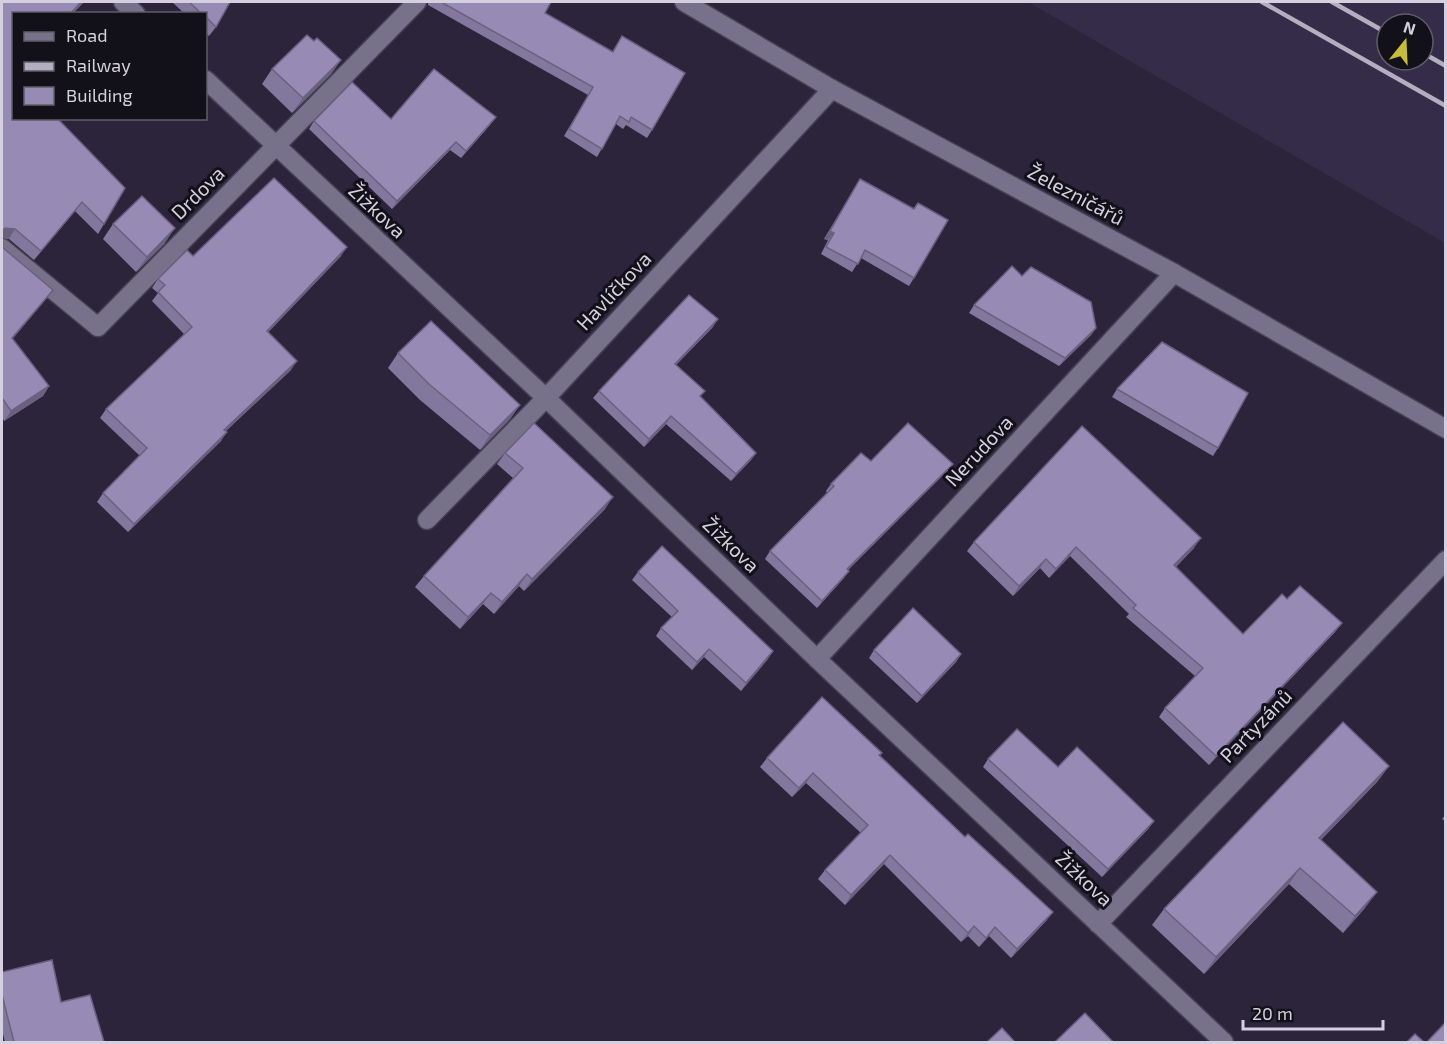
<svg xmlns="http://www.w3.org/2000/svg" width="1447" height="1044" font-family="'Exo 2',sans-serif">
	<style>
		.built { fill: #342c48; fill-rule: evenodd }
		.lines { fill: none; stroke-linecap: round; stroke-linejoin: round }
		.service-casing { stroke: #454052; stroke-width: 21 }
		.minor-casing { stroke: #454052; stroke-width: 21 }
		.service { stroke: #78718b; stroke-width: 18 }
		.minor { stroke: #78718b; stroke-width: 18 }
		.rail { stroke: #b4afc0; stroke-width: 4.5 }
		.wall { fill: #82789d }
		.shaded-wall { fill: #6a617f }
		.building { fill: #978bb6; stroke: #6a617f; stroke-width: 1.5 }
		.labels { text-anchor: middle; stroke-width: 6; stroke-linejoin: round; paint-order: stroke }
		.street-label { font-size: 20px; fill: #d4d0df; stroke: #121019 }
	</style>
	<rect width="100%" height="100%" fill="#2b243a"/>
	<path class="built" d="M 1028,2 L 1445,2 L 1445,243 ZM 1387,24 L 1423,24 L 1423,60 L 1387,60 Z"/>
	<g class="lines">
		<defs>
			<polyline id="service" points="2,248 98,327"/>
			<g id="minor">
				<polyline points="123,2 136,14"/>
				<polyline points="684,2 832,89 1174,273 1446,429"/>
				<polyline points="206,80 546,398 817,659 1224,1042"/>
				<polyline points="98,327 417,2"/>
				<polyline points="427,520 546,398 832,89"/>
				<polyline points="817,659 1174,273"/>
				<polyline points="1098,924 1446,560"/>
			</g>
		</defs>
		<use href="#service" class="service-casing"/>
		<use href="#minor" class="minor-casing"/>
		<use href="#service" class="service"/>
		<use href="#minor" class="minor"/>
		<g class="rail">
			<polyline points="1262,2 1446,106"/>
			<polyline points="1332,2 1387,33"/>
			<polyline points="1423,53 1446,66"/>
		</g>
	</g>
	<g class="wall">
		<polygon points="2,2 84,2 72,14 14,14 14,118 104,224 98,234 75,211 34,260 9,239 2,238"/>
		<polygon points="172,2 230,2 216,27 209,36 206,33 206,14 185,14"/>
		<polygon points="428,2 551,2 545,13 612,52 622,36 652,130 647,138 626,125 623,129 616,124 597,157 564,136 588,95 428,5"/>
		<polygon points="314,41 341,60 331,74 292,113 262,84 272,69"/>
		<polygon points="391,119 490,125 461,158 450,150 392,209 309,129 314,121"/>
		<polygon points="860,179 913,209 918,203 914,278 909,286 861,258 852,272 821,254 828,240 824,239"/>
		<polygon points="113,224 165,243 136,272 103,239"/>
		<polygon points="2,247 46,299 12,339 49,386 43,396 4,421 2,417"/>
		<polygon points="193,256 341,256 268,332 291,370 226,431 221,441 128,532 97,502 103,493 140,456 100,418 106,409 184,334 152,301 158,293 152,288 158,279"/>
		<polygon points="1022,276 1096,328 1091,335 1059,366 969,313 974,305"/>
		<polygon points="713,327 676,365 701,397 756,453 751,460 731,481 666,424 644,447 593,398 599,391"/>
		<polygon points="398,353 520,405 510,419 480,450 420,400 388,368"/>
		<polygon points="1117,389 1218,448 1213,456 1112,397"/>
		<polygon points="505,453 605,509 524,591 519,586 494,614 483,604 460,629 415,587 424,576 513,478 497,464"/>
		<polygon points="871,461 953,464 947,471 848,570 844,578 817,608 765,559 770,551 827,493 826,491 831,484"/>
		<polygon points="974,542 1194,548 1176,567 1243,634 1287,599 1342,623 1335,632 1209,765 1159,717 1165,708 1195,676 1126,617 1129,614 1070,556 1049,578 1040,568 1013,596 967,551"/>
		<polygon points="638,572 768,659 741,691 704,657 692,670 656,636 661,628 672,617 632,580"/>
		<polygon points="874,650 961,654 956,662 917,703 869,658"/>
		<polygon points="882,753 880,756 965,837 1053,912 1046,921 1011,958 989,936 979,947 968,936 961,942 884,864 845,905 818,879 825,870 861,833 806,783 792,797 760,767 767,758"/>
		<polygon points="988,759 1058,767 1149,828 1102,877 983,767"/>
		<polygon points="1389,766 1377,782 1321,840 1365,908 1343,933 1289,884 1204,974 1152,925 1164,909"/>
		<polygon points="1446,814 1446,822 1442,819"/>
		<polygon points="2,972 61,1002 104,1042 5,1042 2,1030"/>
	</g>
	<g class="shaded-wall">
		<polygon points="81,2 84,2 72,14 70,14"/>
		<polygon points="341,60 331,74 292,113 303,98"/>
		<polygon points="496,117 490,125 461,158 466,151"/>
		<polygon points="456,142 450,150 392,209 397,201"/>
		<polygon points="82,202 75,211 34,260 41,251"/>
		<polygon points="5,228 15,229 9,239 2,238 2,231"/>
		<polygon points="175,228 165,243 136,272 147,257"/>
		<polygon points="830,231 834,233 828,240 824,239"/>
		<polygon points="347,247 341,256 261,340 267,331"/>
		<polygon points="53,290 46,299 5,348 12,338"/>
		<polygon points="718,319 713,327 670,371 675,364"/>
		<polygon points="1096,328 1091,335 1059,366 1065,358"/>
		<polygon points="297,361 291,370 218,438 224,430"/>
		<polygon points="49,386 43,396 4,421 11,411"/>
		<polygon points="520,405 510,419 480,450 490,435"/>
		<polygon points="671,416 666,424 644,447 649,439"/>
		<polygon points="227,432 221,441 128,532 134,524"/>
		<polygon points="756,453 751,460 731,481 736,474"/>
		<polygon points="953,464 947,471 842,576 847,569"/>
		<polygon points="613,497 605,509 524,591 532,579"/>
		<polygon points="1201,538 1194,548 1168,575 1174,565"/>
		<polygon points="1076,547 1070,556 1049,578 1056,569"/>
		<polygon points="1046,559 1040,568 1013,596 1019,586"/>
		<polygon points="849,571 844,578 817,608 822,601"/>
		<polygon points="527,574 519,586 494,614 502,602"/>
		<polygon points="491,593 483,604 460,629 468,617"/>
		<polygon points="1342,623 1335,632 1209,765 1216,756"/>
		<polygon points="709,649 704,657 692,670 697,662"/>
		<polygon points="773,651 768,659 741,691 746,683"/>
		<polygon points="961,654 956,662 917,703 922,696"/>
		<polygon points="1389,766 1377,782 1307,854 1319,838"/>
		<polygon points="813,773 806,783 792,797 799,788"/>
		<polygon points="1154,821 1149,828 1102,877 1108,869"/>
		<polygon points="890,855 884,864 845,905 851,895"/>
		<polygon points="1300,868 1289,884 1204,974 1216,957"/>
		<polygon points="1377,892 1365,908 1343,933 1355,916"/>
		<polygon points="1053,912 1046,921 1011,958 1017,949"/>
		<polygon points="974,926 968,936 961,942 968,933"/>
		<polygon points="995,927 989,936 979,947 986,938"/>
	</g>
	<g class="building">
		<polygon points="2,2 81,2 70,14 14,14 14,72 13,73 14,74 14,118 57,118 125,188 104,224 82,202 41,251 15,229 5,228 2,231"/>
		<polygon points="189,2 230,2 216,27 206,17 206,14 202,14"/>
		<polygon points="441,2 551,2 545,13 613,52 622,36 685,73 652,130 631,117 629,122 620,116 602,149 569,129 593,87"/>
		<polygon points="307,35 314,41 317,38 341,60 303,98 272,69"/>
		<polygon points="434,69 496,117 466,151 456,142 397,201 314,121 352,82 391,119"/>
		<polygon points="274,178 347,247 267,331 297,361 224,430 227,432 134,524 103,493 147,448 106,409 192,327 158,292 165,285 158,279 187,250 193,256"/>
		<polygon points="860,179 914,209 918,203 948,220 914,278 865,250 858,264 826,247 834,233 830,231"/>
		<polygon points="142,196 175,228 147,257 113,224"/>
		<polygon points="2,247 53,290 12,338 49,386 11,411 2,398"/>
		<polygon points="1012,266 1022,276 1031,267 1091,302 1096,328 1065,358 974,305"/>
		<polygon points="689,295 718,319 675,364 705,391 700,396 756,453 736,474 671,416 649,439 599,391"/>
		<polygon points="431,321 520,405 490,435 430,385 398,353"/>
		<polygon points="1162,342 1248,393 1218,448 1117,389"/>
		<polygon points="534,423 613,497 532,579 527,574 502,602 491,593 468,617 424,576 523,468 505,453"/>
		<polygon points="908,423 953,464 847,569 849,571 822,601 770,551 834,486 831,484 861,453 871,461"/>
		<polygon points="1082,426 1201,538 1174,565 1243,634 1282,594 1287,599 1300,586 1342,623 1216,756 1165,708 1203,668 1133,608 1136,605 1076,547 1056,569 1046,559 1019,586 974,542"/>
		<polygon points="662,546 773,651 746,683 709,649 697,662 661,628 678,611 638,572"/>
		<polygon points="913,608 961,654 922,696 874,650"/>
		<polygon points="822,697 882,753 879,755 965,837 968,834 1053,912 1017,949 995,927 986,938 974,926 968,933 890,855 851,895 825,870 868,825 813,773 799,788 767,758"/>
		<polygon points="1343,722 1389,766 1319,838 1377,892 1355,916 1300,868 1216,957 1164,909"/>
		<polygon points="1017,729 1058,767 1077,747 1154,821 1108,869 988,759"/>
		<polygon points="52,960 61,1002 90,995 104,1042 14,1042 2,995 2,972"/>
		<polygon points="1085,1013 1113,1042 1055,1042"/>
		<polygon points="1446,1022 1446,1042 1427,1042"/>
		<polygon points="1002,1028 1015,1042 987,1042"/>
		<polygon points="1415,1034 1424,1042 1407,1042"/>
	</g>
	<g class="labels">
		<g class="street-label">
			<text transform="translate(198 193) rotate(-45)" y="7">Drdova</text>
			<text transform="translate(1076 195) rotate(28)" y="7">Železničářů</text>
			<text transform="translate(377 211) rotate(43)" y="7">Žižkova</text>
			<text transform="translate(614 291) rotate(-47)" y="7">Havlíčkova</text>
			<text transform="translate(979 451) rotate(-47)" y="7">Nerudova</text>
			<text transform="translate(731 545) rotate(44)" y="7">Žižkova</text>
			<text transform="translate(1256 726) rotate(-46)" y="7">Partyzánů</text>
			<text transform="translate(1084 879) rotate(43)" y="7">Žižkova</text>
		</g>
	</g>
	<rect width="1447" height="1044" fill="none" stroke="#d4d0df" stroke-width="6"/>
	<rect x="12" y="12" width="195" height="108" fill="#121019" stroke="#605d68" stroke-width="1.5"/>
	<rect x="24" y="32" width="30" height="9" fill="#78718b" stroke="#605d68" stroke-width="1.5"/>
	<text x="66" y="42" font-size="18" fill="#d4d0df">Road</text>
	<rect x="24" y="62" width="30" height="9" fill="#b4afc0" stroke="#605d68" stroke-width="1.5"/>
	<text x="66" y="72" font-size="18" fill="#d4d0df">Railway</text>
	<rect x="24" y="87" width="30" height="18" fill="#978bb6" stroke="#605d68" stroke-width="1.5"/>
	<text x="66" y="102" font-size="18" fill="#d4d0df">Building</text>
	<g transform="translate(1405 42) rotate(18)"><circle r="28" fill="#121019" stroke="#605d68" stroke-width="1.5"/>
	<path d="M0-4.5L10 22L0 15L-10 22Z" fill="#c6bc3c"/>
	<text y="-9" font-size="16" font-weight="bold" text-anchor="middle" fill="#d4d0df">N</text>
	</g>
	<path d="M1243 1020v9h140v-9" fill="none" stroke="#d4d0df" stroke-width="3"/>
	<text x="1252" y="1020" font-size="18" fill="#d4d0df" stroke="#121019" stroke-width="4.5" paint-order="stroke">20 m</text>
</svg>
